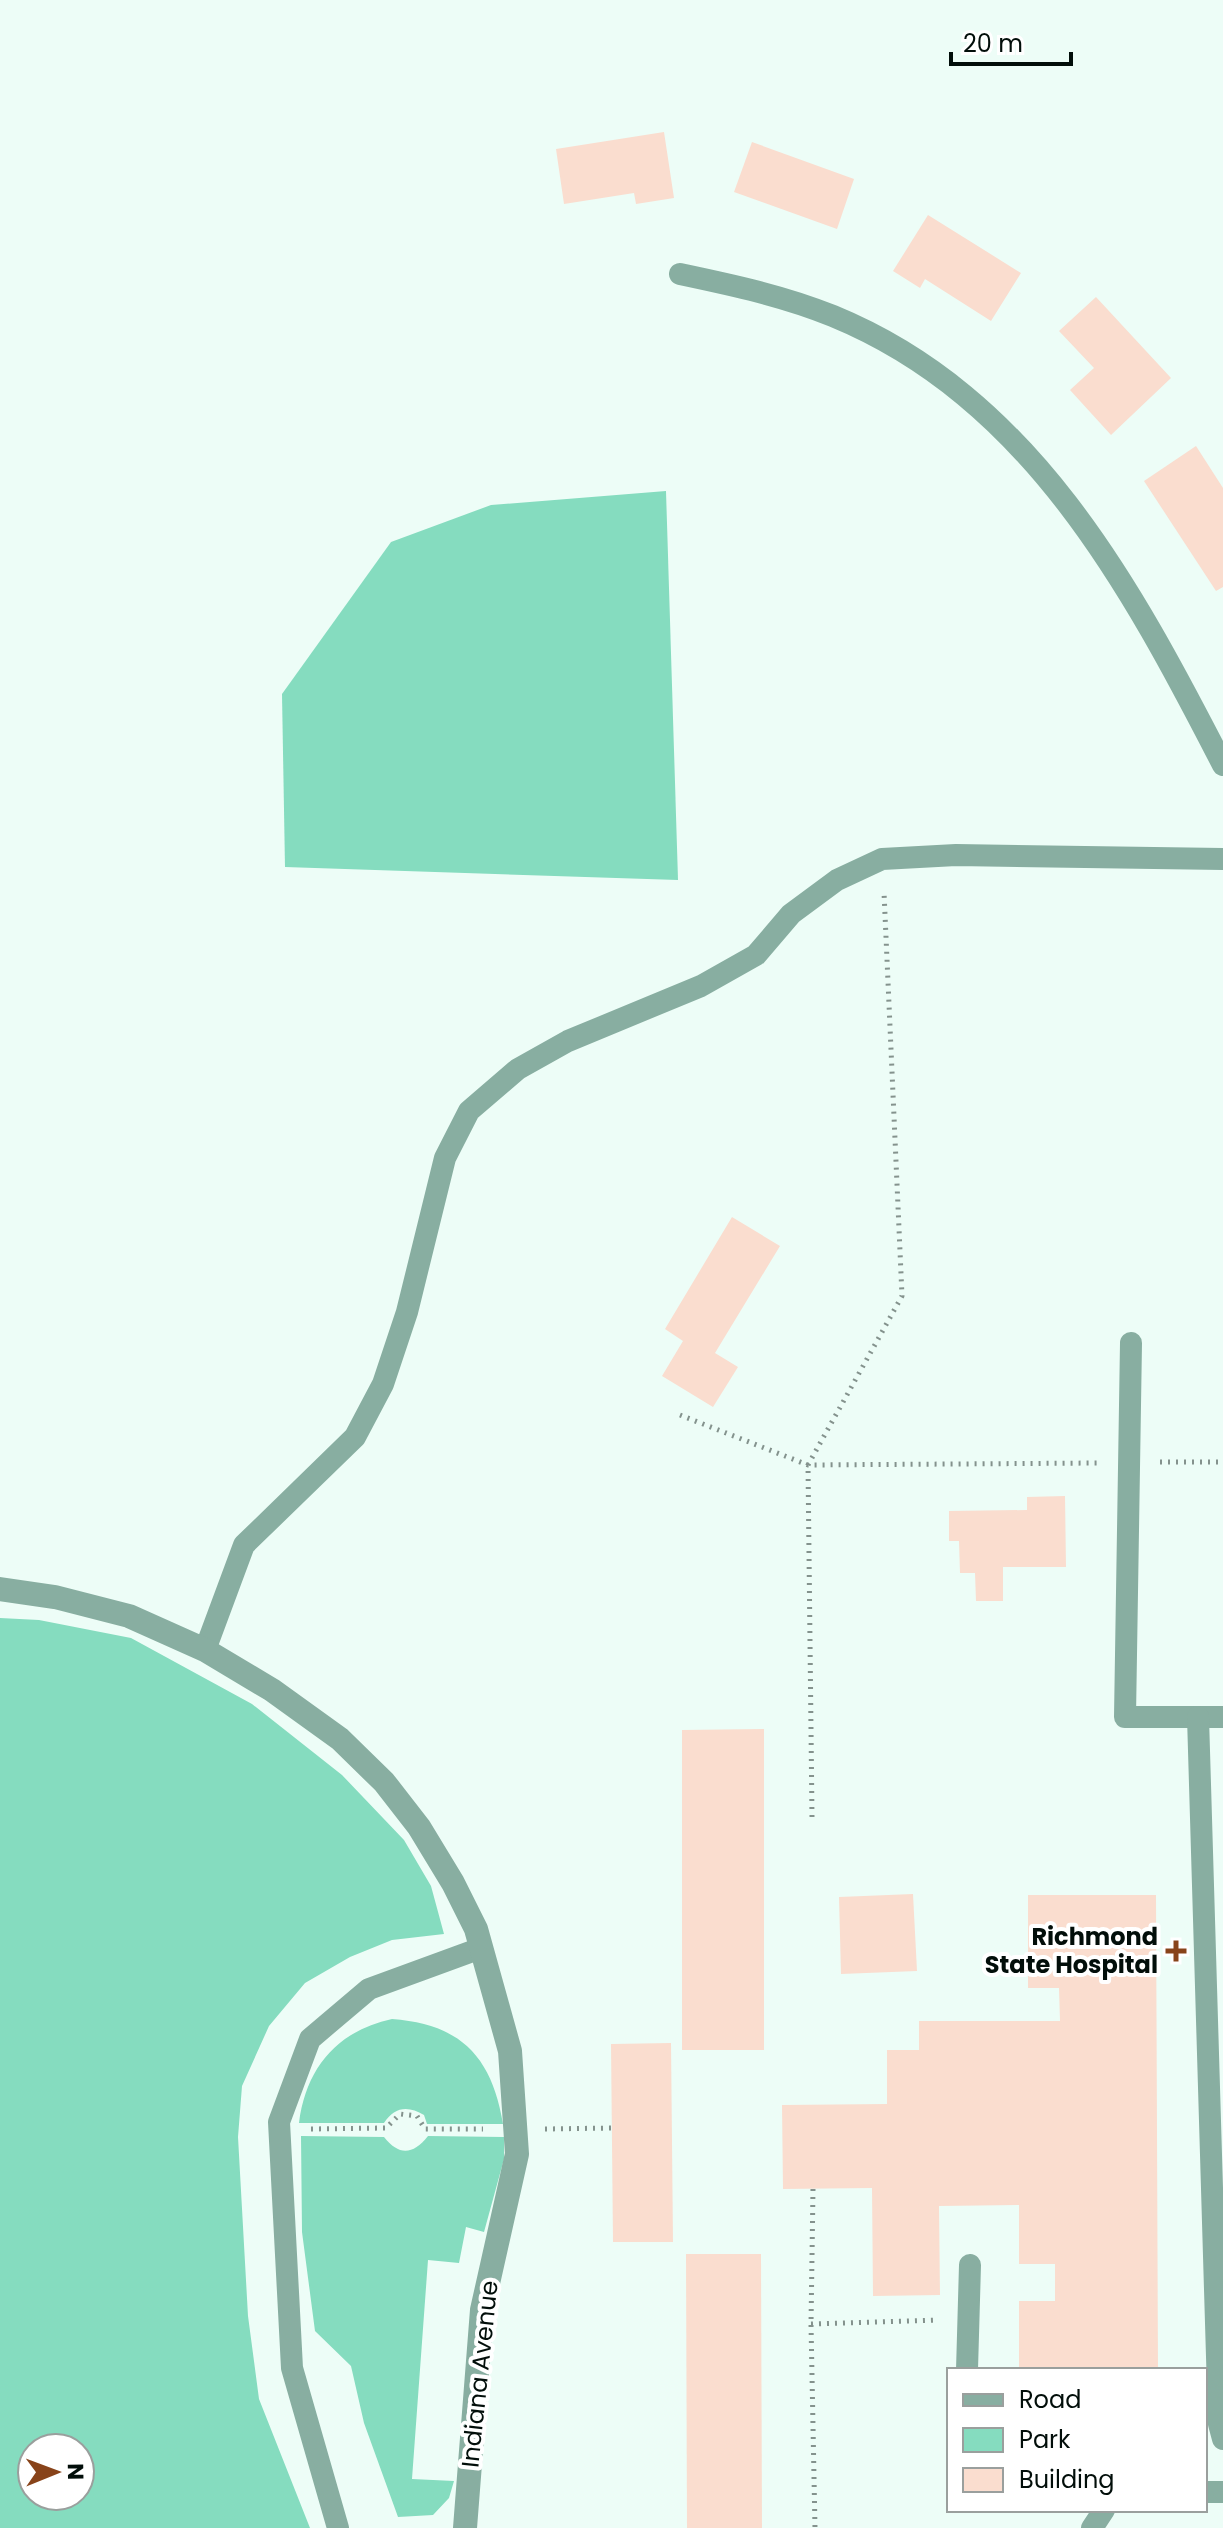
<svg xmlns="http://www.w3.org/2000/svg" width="1223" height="2528" font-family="Poppins,sans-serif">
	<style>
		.green { fill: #85dcbf; fill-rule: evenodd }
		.building { fill: #faddcf }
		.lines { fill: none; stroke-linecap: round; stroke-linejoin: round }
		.path { stroke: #84928d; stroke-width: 5; stroke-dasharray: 2 6; stroke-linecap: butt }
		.lane { stroke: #88aea1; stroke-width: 22 }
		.street { stroke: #88aea1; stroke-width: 24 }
		.poi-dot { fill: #88431a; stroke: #fff; stroke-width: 3 }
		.labels { text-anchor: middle; stroke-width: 8; stroke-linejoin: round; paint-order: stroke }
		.poi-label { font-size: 24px; font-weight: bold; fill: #020e0a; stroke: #fff; text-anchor: end }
		.street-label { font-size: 24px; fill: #020e0a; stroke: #fff }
	</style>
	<rect width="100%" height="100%" fill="#edfdf7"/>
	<g class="green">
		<polygon points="666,491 678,880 285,867 282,694 391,542 491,505"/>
		<path d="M 0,1618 L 39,1620 L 131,1638 L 252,1704 L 342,1775 L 404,1840 L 431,1886 L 444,1934 L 392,1940 L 350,1957 L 305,1983 L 269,2026 L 242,2086 L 238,2137 L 248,2316 L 259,2399 L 310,2528 L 0,2528 ZM 80,2448 L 80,2496 L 32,2496 L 32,2448 Z"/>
		<path d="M 392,2019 C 461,2024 492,2057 503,2124 L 427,2124 L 424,2115 C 408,2105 394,2107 384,2123 L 299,2123 C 306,2068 337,2031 392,2019 Z"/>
		<path d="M 301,2136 L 384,2137 C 399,2156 413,2155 428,2136 L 504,2137 L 504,2159 L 484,2232 L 466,2227 L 459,2263 L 428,2260 L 412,2479 L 454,2481 L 449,2498 L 433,2515 L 398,2517 L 364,2423 L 351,2366 L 315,2331 L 302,2232 Z"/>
	</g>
	<g class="building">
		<polygon points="664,132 674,198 636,204 634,193 564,204 556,149"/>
		<polygon points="752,142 854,179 837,229 734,192"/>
		<polygon points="928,215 1021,273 991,321 925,279 920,288 893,271"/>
		<polygon points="1096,297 1171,378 1111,435 1070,390 1094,368 1059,331"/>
		<polygon points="1196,446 1223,488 1223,587 1216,591 1144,481"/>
		<polygon points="732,1217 780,1246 715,1353 738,1367 713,1407 662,1376 683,1341 665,1329"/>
		<polygon points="1065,1496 1066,1567 1003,1567 1003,1601 976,1601 975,1573 960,1573 959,1541 949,1541 949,1511 1027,1510 1027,1497"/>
		<polygon points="764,1729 764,2050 682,2050 682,1730"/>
		<polygon points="913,1894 917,1971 841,1974 839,1897"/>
		<polygon points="1028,1895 1156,1895 1158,2370 1019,2370 1019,2301 1055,2301 1055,2264 1019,2264 1019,2205 939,2206 940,2295 873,2296 872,2188 783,2189 782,2105 887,2104 887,2050 919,2050 919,2021 1060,2021 1059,1988 1028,1988"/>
		<polygon points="671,2043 673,2242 613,2242 611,2044"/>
		<polygon points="686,2254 761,2254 762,2528 687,2528"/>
	</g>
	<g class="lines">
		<g class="path">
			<polyline points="680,1415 808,1465 1098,1463"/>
			<polyline points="1160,1462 1223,1462"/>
			<polyline points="812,1817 808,1465 902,1296 884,892"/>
			<polyline points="311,2129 386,2128 400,2114 417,2116 425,2129 483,2129"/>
			<polyline points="545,2129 612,2128"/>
			<polyline points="813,2189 811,2324 815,2528"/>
			<polyline points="811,2324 938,2320"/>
		</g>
		<g class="lane">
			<path d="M 680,274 C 732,285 784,296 833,316 C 1030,397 1131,586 1223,765"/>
			<polyline points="1131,1343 1125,1717 1223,1717"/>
			<polyline points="205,1650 244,1545 355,1437 383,1384 407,1312 445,1158 469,1111 518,1069 568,1041 701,986 756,955 791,914 837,880 882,859 956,855 1223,859"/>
			<polyline points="1198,1717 1219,2424 1223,2439"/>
			<polyline points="967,2370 970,2265"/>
			<polyline points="1205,2492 1223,2492"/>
			<polyline points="338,2528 292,2368 279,2122 310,2039 369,1989 481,1948"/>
			<polyline points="1092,2528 1104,2510"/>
		</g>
		<polyline class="street" points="0,1589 55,1597 129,1616 205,1650 272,1690 340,1739 384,1782 419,1827 453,1883 476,1929 510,2051 517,2154 482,2310 465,2528"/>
	</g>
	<path class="poi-dot" d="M1172 1939h8v8h8v8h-8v8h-8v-8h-8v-8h8z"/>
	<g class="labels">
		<g class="poi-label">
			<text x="1158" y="1945">Richmond<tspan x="1158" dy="28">State Hospital</tspan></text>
		</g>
		<g class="street-label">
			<text transform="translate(480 2374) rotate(-84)" y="8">Indiana Avenue</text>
		</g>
	</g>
	<rect x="947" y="2368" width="260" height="144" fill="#ffffff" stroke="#9a9f9d" stroke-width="2"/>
	<rect x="963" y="2394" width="40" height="12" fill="#88aea1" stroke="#9a9f9d" stroke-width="2"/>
	<text x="1019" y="2408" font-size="24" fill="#020e0a">Road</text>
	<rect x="963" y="2428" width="40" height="24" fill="#85dcbf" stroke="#9a9f9d" stroke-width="2"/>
	<text x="1019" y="2448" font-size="24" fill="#020e0a">Park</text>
	<rect x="963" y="2468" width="40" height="24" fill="#faddcf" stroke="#9a9f9d" stroke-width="2"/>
	<text x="1019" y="2488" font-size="24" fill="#020e0a">Building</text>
	<g transform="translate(56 2472) rotate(89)"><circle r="38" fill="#ffffff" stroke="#9a9f9d" stroke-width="2"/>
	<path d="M0-6L14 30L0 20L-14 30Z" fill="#88431a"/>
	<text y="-12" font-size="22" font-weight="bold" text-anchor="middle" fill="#020e0a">N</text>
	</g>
	<path d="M951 52v12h120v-12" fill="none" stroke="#020e0a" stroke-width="4"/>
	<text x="963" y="52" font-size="24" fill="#020e0a" stroke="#ffffff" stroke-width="6" paint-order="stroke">20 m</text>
</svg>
